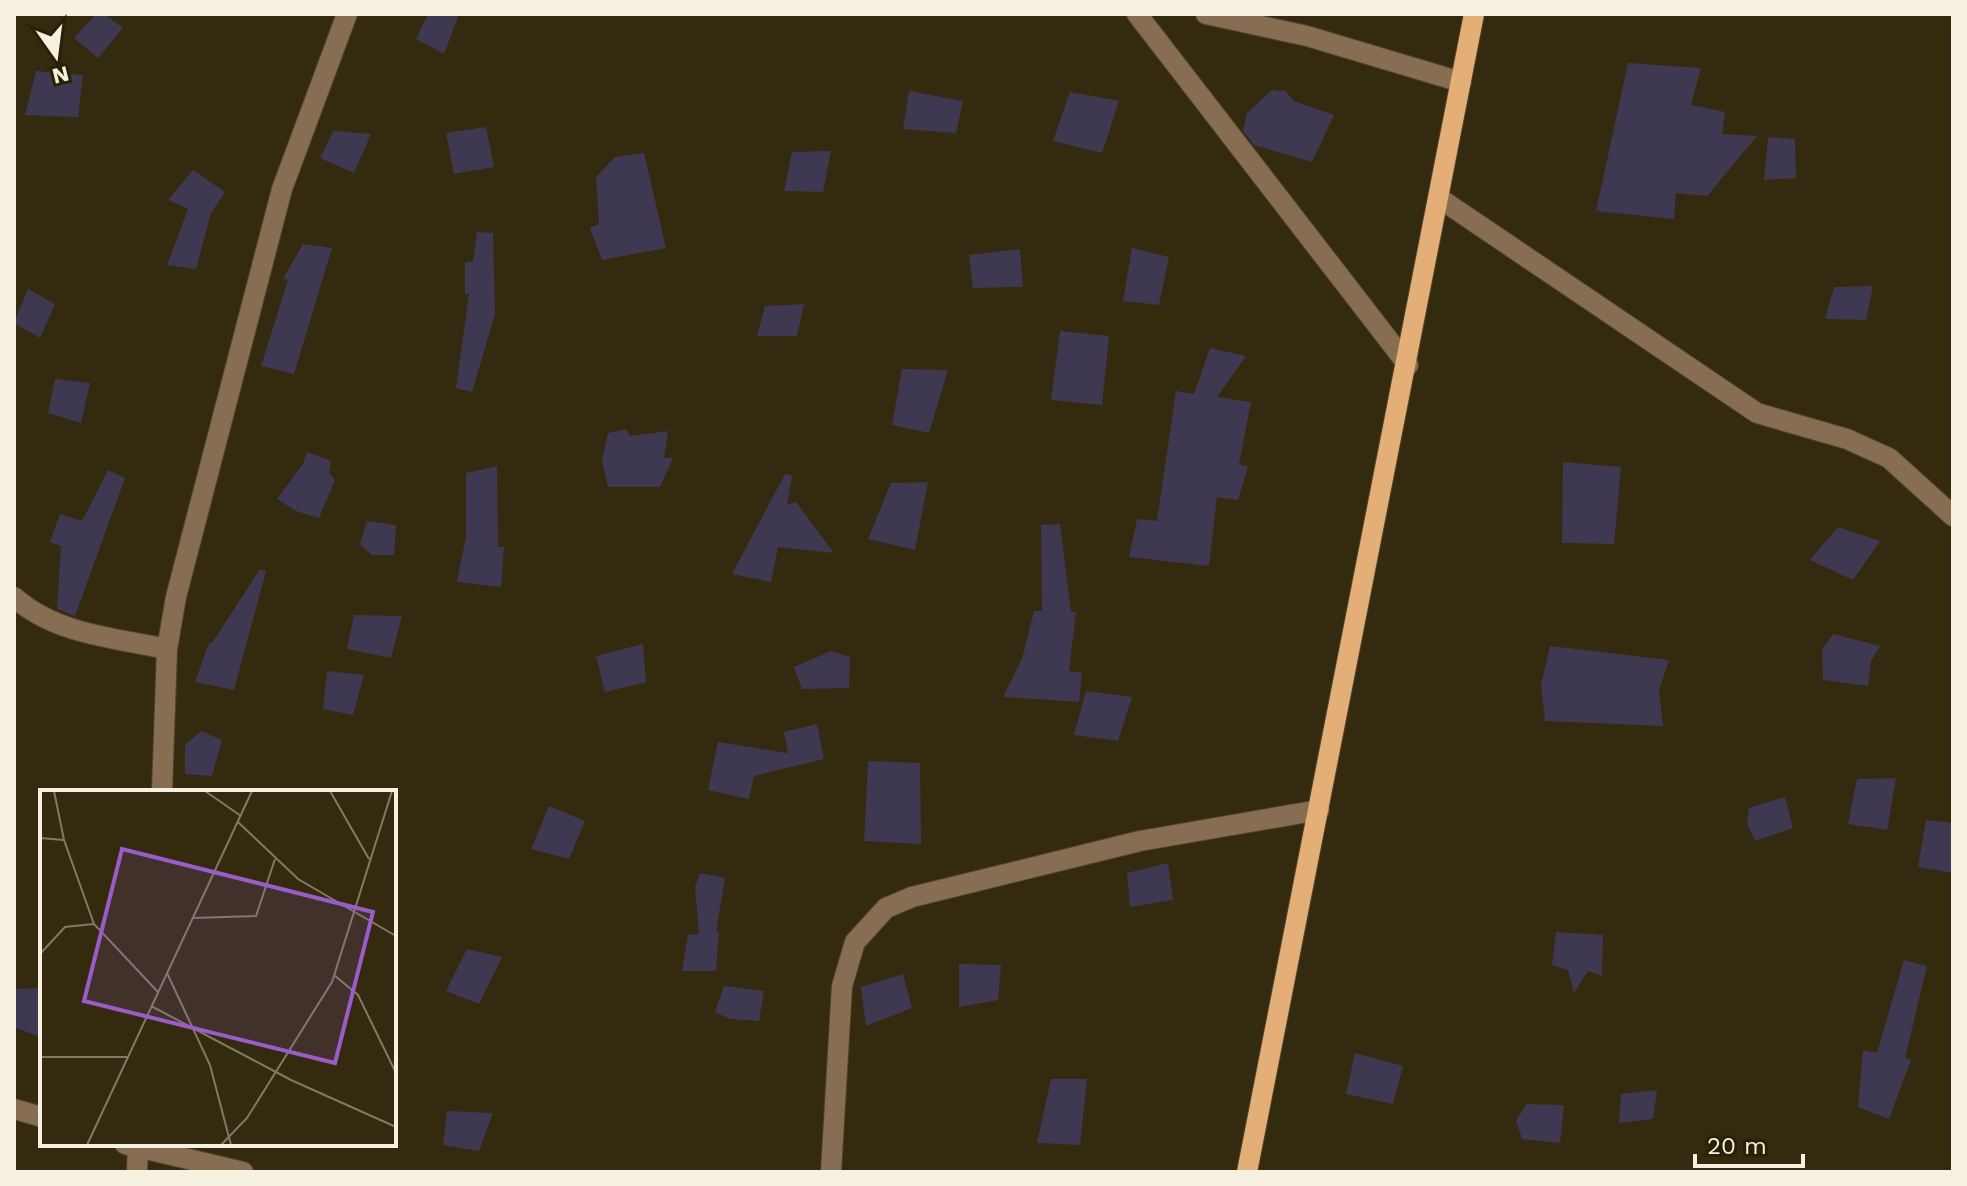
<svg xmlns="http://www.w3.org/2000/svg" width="1967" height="1186" font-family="'Work Sans',sans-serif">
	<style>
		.building { fill: #3f3851 }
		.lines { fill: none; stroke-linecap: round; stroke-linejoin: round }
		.minor-casing { stroke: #4e462d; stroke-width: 22 }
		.major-casing { stroke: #4e462d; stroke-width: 22 }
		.minor { stroke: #876e53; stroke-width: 20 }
		.major { stroke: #e4af76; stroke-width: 20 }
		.inset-road { fill: none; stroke: #817a64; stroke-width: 2 }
		.view { fill: #9a5dc8; fill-opacity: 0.15; stroke: #9a5dc8; stroke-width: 4 }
		.inset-edge { fill: none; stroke: #f6f1e1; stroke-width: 4 }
	</style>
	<rect width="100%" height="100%" fill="#332a10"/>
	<g class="building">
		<polygon points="96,14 104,14 123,28 98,58 74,38"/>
		<polygon points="428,14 459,14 444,54 416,39"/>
		<polygon points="1628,63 1701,68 1691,105 1725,112 1722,134 1757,136 1707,196 1676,193 1674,219 1596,211"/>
		<polygon points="36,71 83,75 78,117 25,115"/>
		<polygon points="1272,90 1285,91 1294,101 1334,115 1312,162 1254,145 1243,131 1247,113"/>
		<polygon points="909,91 963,101 956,133 903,129"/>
		<polygon points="1070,92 1119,101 1102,153 1053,141"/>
		<polygon points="486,127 494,167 454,174 446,133"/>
		<polygon points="333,131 371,134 354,173 320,158"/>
		<polygon points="1768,137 1795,139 1796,178 1764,180"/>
		<polygon points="831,151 823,192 784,191 792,152"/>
		<polygon points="644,153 666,248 602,260 590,228 599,224 596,177 615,157"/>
		<polygon points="193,170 225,192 211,213 196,269 167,265 188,209 168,200"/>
		<polygon points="477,232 493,233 495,314 472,392 456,388 469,294 465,294 465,262 473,262"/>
		<polygon points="303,244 332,248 294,374 261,366 288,280 283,279"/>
		<polygon points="1132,248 1169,257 1159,305 1123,301"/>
		<polygon points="1020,249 1023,287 973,288 969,255"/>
		<polygon points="1873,286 1866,320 1825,319 1834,287"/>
		<polygon points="28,289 55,304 40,338 14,323"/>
		<polygon points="804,304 797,336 757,336 765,306"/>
		<polygon points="1060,331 1109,336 1102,405 1051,400"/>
		<polygon points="1210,348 1246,356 1217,397 1251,402 1239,464 1248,467 1238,500 1217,497 1209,566 1129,557 1137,519 1157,521 1176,391 1194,394"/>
		<polygon points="902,369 948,370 929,433 892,425"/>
		<polygon points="55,379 90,383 81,423 48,413"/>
		<polygon points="626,429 630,436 668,431 664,458 673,458 660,487 608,487 602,461 608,433"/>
		<polygon points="307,452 331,461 329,473 335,480 319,518 296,511 277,499 303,464"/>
		<polygon points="1563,462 1621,467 1614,544 1562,543"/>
		<polygon points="497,466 498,547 504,547 501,587 457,582 466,536 466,473"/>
		<polygon points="108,470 125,478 75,616 57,609 61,546 50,542 60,514 82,521"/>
		<polygon points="785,474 792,476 787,505 796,502 834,553 778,547 771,582 732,574"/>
		<polygon points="928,482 915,550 868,539 891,483"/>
		<polygon points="367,521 396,525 394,555 372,555 360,544"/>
		<polygon points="1060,524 1071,612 1076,612 1069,671 1082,673 1079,702 1003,697 1022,659 1034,611 1042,611 1041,525"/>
		<polygon points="1838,527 1880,541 1853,580 1810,560"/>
		<polygon points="260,569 266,571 234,690 195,682 209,643 212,643"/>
		<polygon points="354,615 402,616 391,658 347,649"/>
		<polygon points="1833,634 1880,646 1871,661 1868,686 1823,680 1822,650"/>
		<polygon points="643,644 646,682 605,692 596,656"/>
		<polygon points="1550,646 1669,660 1659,690 1663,726 1545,721 1541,685"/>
		<polygon points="831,651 850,657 849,688 802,689 794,667"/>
		<polygon points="327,671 364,675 353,715 323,709"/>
		<polygon points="1086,691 1132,697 1118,741 1074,735"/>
		<polygon points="817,724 824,759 754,776 749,799 708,790 718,742 788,753 784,732"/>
		<polygon points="201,731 222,740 212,776 185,774 185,745"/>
		<polygon points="868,761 920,763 921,844 864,841"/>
		<polygon points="1896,778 1887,830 1848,824 1857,779"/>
		<polygon points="1785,797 1793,828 1755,841 1747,824 1749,808"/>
		<polygon points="549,806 585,821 569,859 531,849"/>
		<polygon points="1926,820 1953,823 1953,873 1918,867"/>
		<polygon points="1168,863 1173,900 1130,907 1127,873"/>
		<polygon points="700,873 725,878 716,932 719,931 716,971 682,971 688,935 699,934 695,887"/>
		<polygon points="1556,932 1603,935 1602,976 1588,971 1574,993 1568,970 1552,965"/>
		<polygon points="467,949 502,957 479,1004 446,991"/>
		<polygon points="1904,960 1927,966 1905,1058 1911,1060 1889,1119 1858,1107 1863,1050 1877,1053"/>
		<polygon points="959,964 1001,965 998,1000 959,1007"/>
		<polygon points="903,974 912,1008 866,1026 861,987"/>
		<polygon points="724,986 764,991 759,1021 730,1019 715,1012"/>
		<polygon points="42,988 42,1038 14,1027 14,989"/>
		<polygon points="1355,1053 1403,1066 1393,1104 1346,1094"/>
		<polygon points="1051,1079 1087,1079 1080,1145 1037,1143"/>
		<polygon points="1657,1090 1653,1119 1619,1123 1621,1094"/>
		<polygon points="1527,1104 1564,1105 1560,1143 1522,1139 1516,1120"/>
		<polygon points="447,1111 493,1113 479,1151 443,1145"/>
	</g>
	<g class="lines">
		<defs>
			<g id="minor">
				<polyline points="1137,14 1408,365"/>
				<polyline points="1206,14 1307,36 1461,82"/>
				<polyline points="1439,198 1757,413 1847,439 1889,458 1953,516"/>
				<path d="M 14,597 C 55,634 114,638 167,649"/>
				<polyline points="162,792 167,649 176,597 282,189 347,14"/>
				<polyline points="14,1109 42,1117"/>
				<polyline points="125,1144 243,1172"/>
				<polyline points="137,1172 138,1144"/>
				<polyline points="831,1172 842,986 855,942 886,908 912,897 1140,841 1319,810"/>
			</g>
			<polyline id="major" points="1247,1172 1474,14"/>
		</defs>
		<use href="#minor" class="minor-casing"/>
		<use href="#major" class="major-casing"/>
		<use href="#minor" class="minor"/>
		<use href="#major" class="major"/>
	</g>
	<g transform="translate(40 790)">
		<rect width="356" height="356" fill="#332a10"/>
		<path class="inset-road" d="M 14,1 L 24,50 L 54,134 L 118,202M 165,1 L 201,26M 290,1 L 329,69M 198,32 L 258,89 L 356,146M 0,48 L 24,50M 152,128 L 216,126 L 235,69M 0,164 L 25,137 L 54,134M 127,183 L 170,275 L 191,355M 294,185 L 318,205 L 356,283M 111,216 L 251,290 L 356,337M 0,267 L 88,267M 47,355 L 212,1M 181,355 L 207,328 L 292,192 L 352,1"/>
		<path class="view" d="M 82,59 L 333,122 L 295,273 L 44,211 Z"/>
		<rect width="356" height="356" class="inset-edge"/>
	</g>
	<rect width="1967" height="1186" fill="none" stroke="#f6f1e1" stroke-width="32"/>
	<g transform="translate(56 56) rotate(166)" stroke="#292106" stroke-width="6" paint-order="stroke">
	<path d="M0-6L14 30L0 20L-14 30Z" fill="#f6f1e1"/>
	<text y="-12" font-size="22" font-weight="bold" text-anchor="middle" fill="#f6f1e1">N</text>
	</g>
	<path d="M1695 1154v12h108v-12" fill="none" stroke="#f6f1e1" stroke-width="4"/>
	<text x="1707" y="1154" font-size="24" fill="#f6f1e1" stroke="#292106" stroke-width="6" paint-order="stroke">20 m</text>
</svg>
